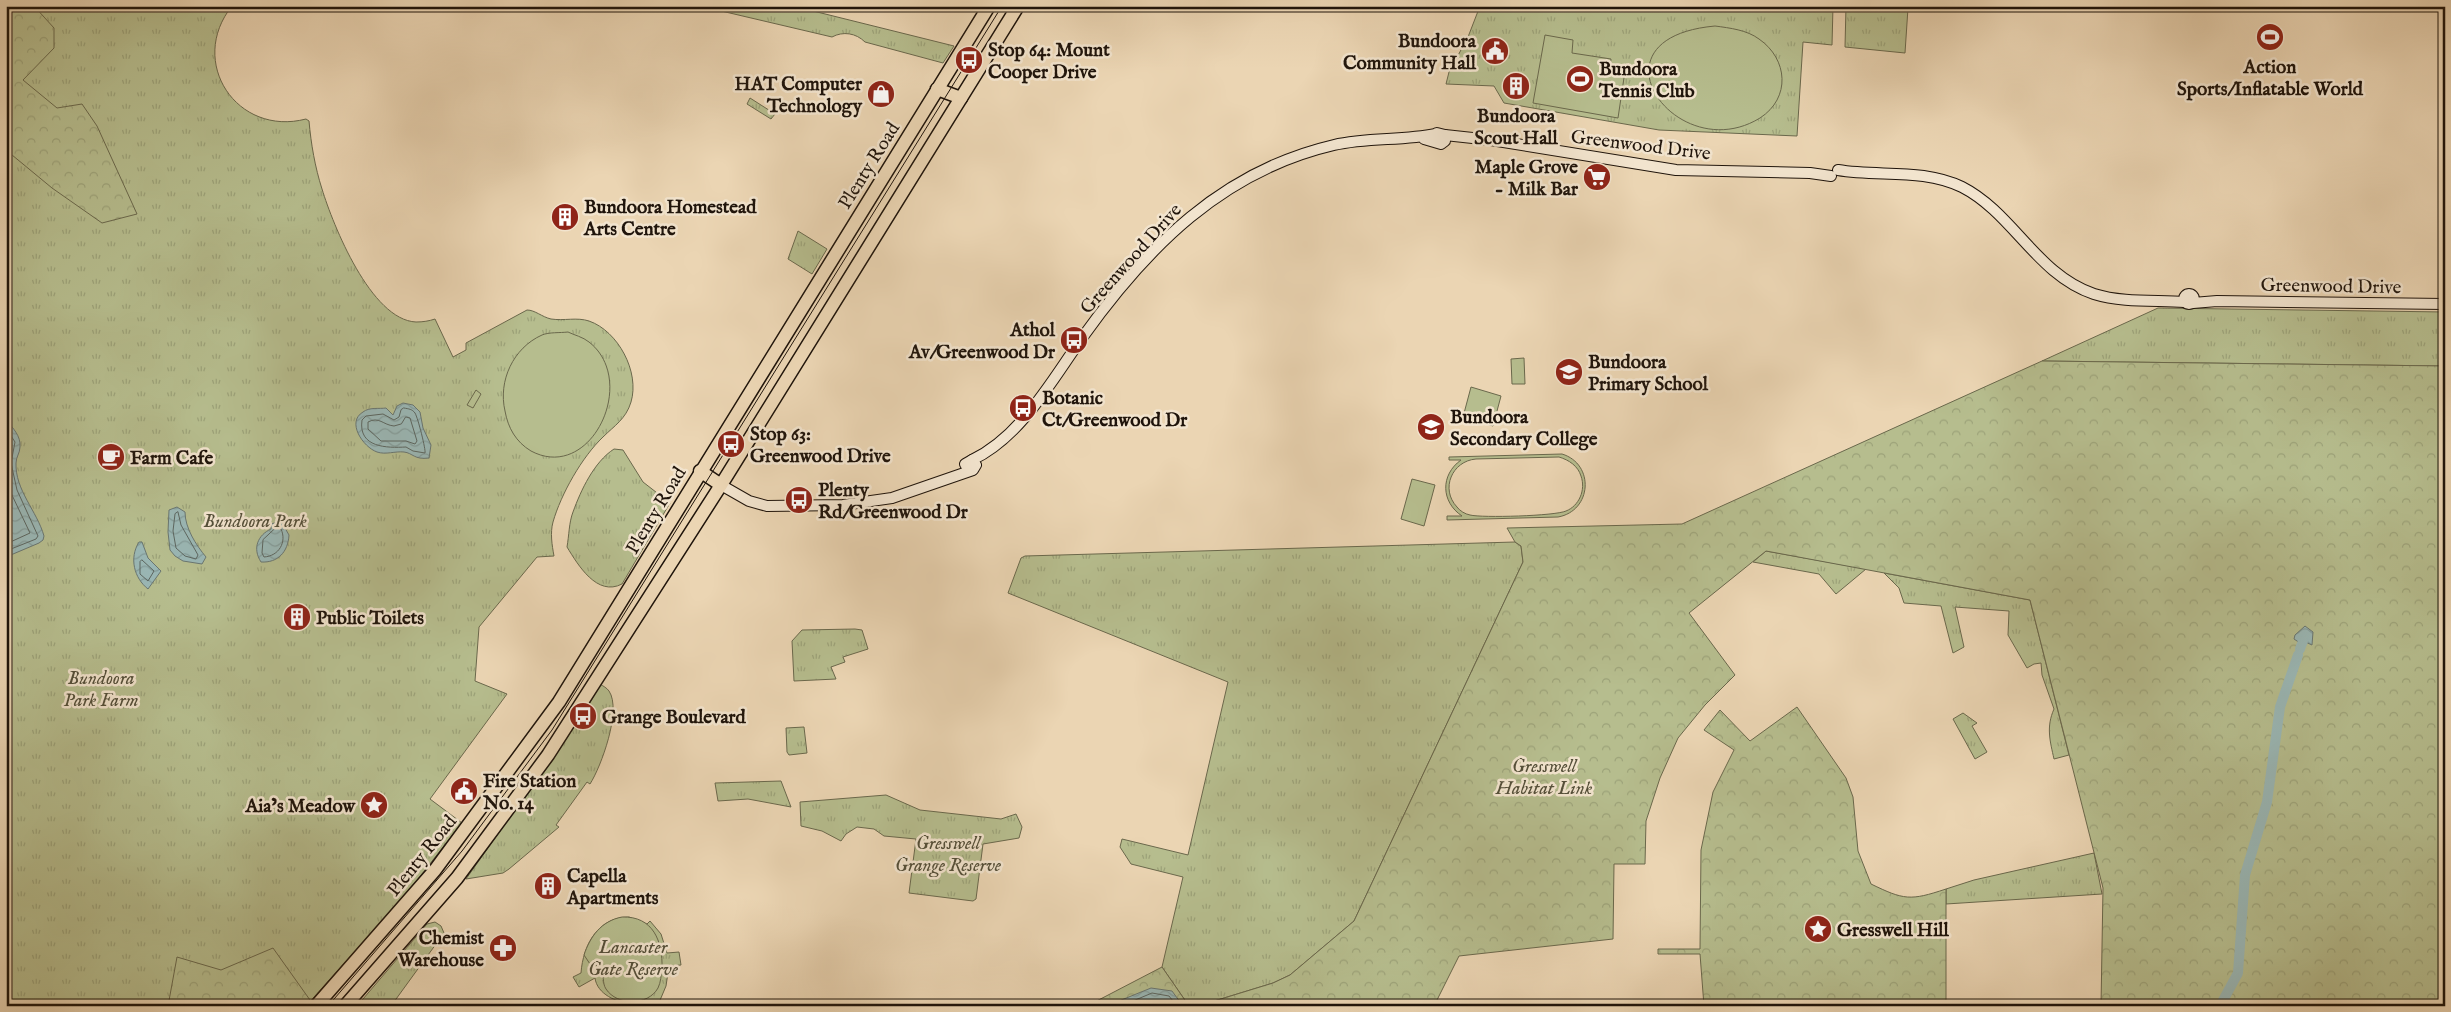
<svg xmlns="http://www.w3.org/2000/svg" width="2451" height="1012" font-family="'IM FELL English',serif">
	<style>
		.grass { fill: url(#grass-tufts); stroke: #6a684c }
		.forest { fill: url(#forest-crowns); stroke: #6a684c }
		.pitch { fill: #b6bd8e; stroke: #6a684c; fill-rule: evenodd }
		.water { fill: url(#water-waves); stroke: #697671 }
		.lines { fill: none; stroke-linecap: round; stroke-linejoin: round }
		.shore { stroke: #5c6660; stroke-width: 1 }
		.river { stroke: #9ab7b5; stroke-width: 10 }
		.secondary-casing { stroke: #1f140b; stroke-width: 12 }
		.highway-casing { stroke: #1f140b; stroke-width: 15 }
		.secondary { stroke: #f2e4ce; stroke-width: 10 }
		.highway { stroke: #ebd5b3; stroke-width: 12 }
		.tram { stroke: #1f140b; stroke-width: 1 }
		.labels { text-anchor: middle; stroke-width: 5; stroke-linejoin: round; paint-order: stroke }
		.poi-label { font-size: 19px; font-weight: bold; fill: #1f140b; stroke: #f2e4ce; text-anchor: start }
		.street-label { font-size: 19px; fill: #1f140b; stroke: #f2e4ce }
		.park-label { font-size: 19px; font-style: italic; fill: #544f39; stroke: #f2e4ce }
	</style>
	<defs>
		<pattern id="grass-tufts" width="24" height="20" patternUnits="userSpaceOnUse" patternTransform="scale(1.25)"><rect width="24" height="20" fill="#b6bd8e"/><path d="M3 7l-1-3M5 7V3M7 7l1-3M15 17l-1-3M17 17v-4M19 17l1-3" fill="none" stroke="#9ca279"/></pattern>
		<pattern id="forest-crowns" width="20" height="18" patternUnits="userSpaceOnUse" patternTransform="scale(1.25)"><rect width="20" height="18" fill="#b6bd8e"/><path d="M2 6a3 3 0 1 1 6 0M12 15a3 3 0 1 1 6 0" fill="none" stroke="#9ca279"/></pattern>
		<pattern id="water-waves" width="16" height="10" patternUnits="userSpaceOnUse" patternTransform="scale(1.25)"><rect width="16" height="10" fill="#9ab7b5"/><path d="M0 5q4-4 8 0t8 0" fill="none" stroke="#849c9a"/></pattern>
	</defs>
	<rect width="100%" height="100%" fill="#ebd5b3"/>
	<filter id="stains"><feTurbulence type="fractalNoise" baseFrequency=".004" numOctaves="4"/><feColorMatrix values="0 0 0 0 .2 0 0 0 0 .09 0 0 0 0 .02 0 0 0 .5 -.17"/></filter>
	<radialGradient id="worn" r=".72"><stop offset=".6" stop-color="#630" stop-opacity="0"/><stop offset="1" stop-color="#630" stop-opacity=".3"/></radialGradient>
	<g class="grass">
		<path d="M 6,6 L 232,6 C 187,62 237,137 306,119 L 309,121 C 311,144 315,167 322,189 C 333,225 371,320 416,322 C 423,322 429,321 435,319 L 453,357 L 466,350 L 466,343 L 527,310 C 535,310 542,317 551,319 C 564,321 577,317 589,321 C 618,331 640,372 631,402 C 626,419 614,426 603,437 C 582,457 561,494 553,522 C 550,533 552,545 554,556 L 537,557 L 479,627 L 475,681 L 507,694 L 430,799 L 462,823 L 407,893 L 306,1006 L 6,1006 Z"/>
		<path d="M 700,6 L 793,6 L 954,46 L 943,63 L 865,42 C 856,33 843,31 832,37 Z"/>
		<polygon points="1480,6 1833,6 1832,45 1803,42 1797,136 1659,130 1504,103 1494,86 1446,84 1449,72 1468,37"/>
		<polygon points="1846,6 1906,6 1908,8 1905,53 1845,47"/>
		<polygon points="750,98 775,114 771,119 747,104"/>
		<polygon points="798,231 827,249 812,274 788,259"/>
		<polygon points="2158,308 2445,312 2445,366 2042,361"/>
		<path d="M 614,449 L 623,450 L 643,482 L 670,503 L 622,584 C 597,597 578,565 567,547 C 569,536 569,522 573,512 C 581,490 594,462 614,449 Z"/>
		<polygon points="1515,542 1521,546 1523,562 1354,921 1290,975 1273,983 1198,1006 1189,1006 1162,967 1183,877 1131,864 1120,847 1122,839 1188,855 1228,682 1008,593 1021,558 1025,556"/>
		<polygon points="1766,551 1866,569 1836,594 1819,574 1753,562"/>
		<path d="M 1884,573 L 2030,600 L 2069,755 L 2054,759 C 2050,741 2046,727 2054,709 L 2042,675 L 2041,663 L 2034,664 L 2027,668 L 2008,635 L 2009,611 L 1955,607 L 1964,647 L 1953,653 L 1941,606 L 1904,603 L 1899,588 Z"/>
		<polygon points="855,629 862,630 868,649 843,657 845,662 831,667 836,679 794,681 792,641 802,630"/>
		<path d="M 600,684 C 603,686 607,688 609,691 C 622,710 601,767 590,784 L 587,782 L 556,825 L 559,827 L 509,869 L 503,873 L 466,879 L 575,725 L 578,725 Z"/>
		<polygon points="1963,713 1977,723 1972,726 1987,752 1975,759 1953,719"/>
		<polygon points="804,727 807,753 789,755 787,752 786,728"/>
		<polygon points="781,781 791,807 748,799 718,801 715,783"/>
		<polygon points="886,795 920,810 1001,819 1016,814 1022,827 1019,838 983,844 976,899 973,901 909,893 916,839 884,836 874,829 857,827 846,834 841,841 822,831 801,826 800,802"/>
		<polygon points="2094,853 2102,894 1946,904 1946,889 1974,880"/>
		<path d="M 629,917 L 647,924 L 650,921 L 661,934 L 667,953 L 679,952 L 681,965 L 669,966 L 666,986 L 658,1005 L 654,1003 L 653,1006 L 632,1006 L 631,1003 C 617,1003 597,994 595,978 L 579,987 L 573,977 L 581,973 C 583,945 598,917 629,917 Z"/>
		<polygon points="435,922 441,926 444,933 391,1006 357,1006 427,924"/>
	</g>
	<g class="forest">
		<polygon points="6,6 34,6 54,28 54,48 23,80 57,108 82,104 97,126 137,214 102,223 52,188 6,150"/>
		<polygon points="2042,361 2445,366 2445,1006 2101,1006 2103,888 2030,600 1766,551 1689,613 1735,675 1705,705 1678,738 1660,778 1646,821 1645,864 1614,864 1613,939 1459,956 1434,1006 1198,1006 1273,983 1290,975 1354,921 1523,562 1521,546 1515,542 1507,528 1682,524"/>
		<path d="M 1797,707 L 1846,778 L 1853,797 L 1858,851 L 1871,884 C 1904,900 1910,901 1946,889 L 1946,1006 L 1704,1006 L 1700,954 L 1658,954 L 1658,949 L 1700,949 L 1701,850 L 1713,792 L 1734,750 L 1704,730 L 1720,710 L 1750,741 Z"/>
		<polygon points="273,948 310,1000 306,1006 168,1006 177,957 221,970"/>
		<polygon points="1162,967 1189,1006 1087,1006"/>
	</g>
	<g class="pitch">
		<path d="M 1715,26 C 1730,28 1747,30 1759,39 C 1788,59 1791,98 1760,118 C 1677,169 1582,38 1715,26 Z"/>
		<polygon points="1545,35 1573,40 1572,53 1611,59 1610,68 1625,71 1618,118 1533,103"/>
		<path d="M 568,332 C 574,335 583,337 589,342 C 639,381 591,483 531,451 C 516,442 508,428 505,411 C 498,381 513,348 542,335 C 549,332 560,333 568,332 Z"/>
		<polygon points="1524,358 1525,384 1512,384 1511,359"/>
		<polygon points="1471,387 1501,396 1493,426 1463,417"/>
		<polygon points="476,390 481,394 473,408 467,405"/>
		<path d="M 1562,454 C 1595,464 1592,511 1558,517 L 1447,520 L 1447,516 L 1462,516 C 1441,502 1440,475 1461,460 L 1449,460 L 1449,457 ZM 1559,457 C 1569,460 1578,466 1581,476 C 1586,490 1579,506 1566,511 C 1555,516 1482,518 1470,515 C 1465,514 1460,511 1457,507 C 1440,489 1452,461 1476,459 Z"/>
		<polygon points="1412,479 1435,485 1424,526 1401,519"/>
		<path d="M 622,917 C 653,916 663,941 662,969 C 661,975 661,982 658,988 C 648,1006 617,1006 606,989 C 602,983 604,974 602,967 L 590,964 L 584,955 C 590,937 601,921 622,917 Z"/>
	</g>
	<g class="water">
		<path d="M 403,403 L 413,405 L 420,412 L 423,428 L 431,445 L 429,458 C 414,460 413,453 404,452 C 395,451 386,455 377,452 C 363,447 346,422 363,412 C 369,407 379,409 386,408 L 393,415 L 397,406 Z"/>
		<path d="M 6,420 C 13,428 21,436 20,447 C 20,453 16,457 16,463 C 15,490 37,511 44,536 L 43,540 L 39,543 L 6,557 Z"/>
		<path d="M 177,507 L 185,512 C 185,528 196,545 206,557 L 202,564 L 183,561 L 175,556 L 170,550 L 168,532 L 169,510 Z"/>
		<path d="M 281,521 L 289,535 C 288,552 278,563 261,562 C 252,548 258,535 271,529 L 271,524 Z"/>
		<path d="M 139,542 L 142,542 L 148,558 L 161,571 L 148,589 C 134,578 129,558 139,542 Z"/>
		<polygon points="2305,626 2313,632 2312,645 2303,641 2300,643 2294,639 2295,635"/>
		<polygon points="1151,988 1172,991 1183,1006 1113,1006 1114,1003"/>
	</g>
	<g class="lines">
		<g class="shore">
			<path d="M 404,408 C 409,409 412,409 415,413 C 418,418 426,450 425,453 L 413,451 L 406,447 C 387,448 358,448 362,420 L 366,416 L 383,414 L 394,420 L 399,417 L 401,410 Z"/>
			<path d="M 406,417 L 410,418 L 417,441 L 415,444 L 406,441 L 381,441 L 368,429 L 368,422 C 379,416 383,425 394,426 L 401,424 Z"/>
			<polyline points="6,428 15,442 11,463 17,490 38,536 36,539 6,551"/>
			<polyline points="6,470 11,493 30,533 6,544"/>
			<polygon points="178,512 181,525 198,555 196,559 185,556 176,548 173,531 175,514"/>
			<path d="M 277,527 L 281,529 C 287,542 279,556 264,557 L 262,553 L 263,540 Z"/>
			<polygon points="142,560 154,571 148,581 140,574 140,562"/>
			<polyline points="1121,1006 1152,993 1169,996 1177,1006"/>
		</g>
		<g class="river">
			<polyline points="2300,649 2303,641"/>
			<polyline points="2220,1006 2238,973 2245,875 2267,802 2280,707 2298,655"/>
		</g>
		<defs>
			<g id="secondary">
				<polyline points="1445,135 1491,140 1676,170 1810,173 1831,176"/>
				<polyline points="1424,139 1441,144 1445,141 1445,135 1437,133 1434,138 1436,141"/>
				<path d="M 1838,170 C 1879,177 1923,168 1962,187 C 2013,213 2037,275 2094,294 C 2123,303 2155,300 2185,302"/>
				<circle cx="2189" cy="299" r="5"/>
				<polyline points="2193,303 2217,301 2445,304"/>
				<path d="M 972,460 C 1021,437 1052,380 1082,338 C 1147,247 1222,171 1334,145 C 1368,137 1402,141 1436,134"/>
				<polyline points="721,485 749,501 767,506 843,505 892,498 973,470 976,465 972,460 965,464 969,471"/>
			</g>
			<g id="highway">
				<polyline points="937,89 961,98"/>
				<polyline points="700,471 721,485"/>
				<polyline points="316,1006 435,870 559,702 989,6"/>
				<polyline points="345,1006 457,878 548,755 721,485 1018,6"/>
			</g>
		</defs>
		<use href="#secondary" class="secondary-casing"/>
		<use href="#highway" class="highway-casing"/>
		<use href="#secondary" class="secondary"/>
		<use href="#highway" class="highway"/>
		<polyline class="tram" points="328,1006 462,851 552,730 1002,6"/>
	</g>
	<defs>
		<symbol id="stadium-disc" viewBox="-11 -11 22 22"><circle r="9.5" fill="#8f2418" stroke="#f2e4ce"/><path d="M0-5a6.5 5 0 1 0 0 10a6.5 5 0 1 0 0-10ZM-3.5-1.8h7v3.6h-7Z" fill="#fff"/></symbol>
		<symbol id="civic-disc" viewBox="-11 -11 22 22"><circle r="9.5" fill="#8f2418" stroke="#f2e4ce"/><path d="M-.6-6.5H3V-4.5H.6V-3L4-1V1h2V6H-6V1h2V-1L-.6-3ZM-1.2 2.5V6h2.4V2.5Z" fill="#fff"/></symbol>
		<symbol id="bus-disc" viewBox="-11 -11 22 22"><circle r="9.5" fill="#8f2418" stroke="#f2e4ce"/><path d="M-5-6H5V4H4V6H2V4H-2V6H-4V4H-5ZM-3.5-4V0h7V-4ZM-3.5 1.2v1.5H-2V1.2ZM2 1.2v1.5H3.5V1.2Z" fill="#fff"/></symbol>
		<symbol id="building-disc" viewBox="-11 -11 22 22"><circle r="9.5" fill="#8f2418" stroke="#f2e4ce"/><path d="M-4-6H4V6H1V3H-1V6H-4ZM-2.5-4.3h1.7v1.8h-1.7ZM.8-4.3h1.7v1.8H.8ZM-2.5-1h1.7V.8h-1.7ZM.8-1h1.7V.8H.8Z" fill="#fff"/></symbol>
		<symbol id="shop-disc" viewBox="-11 -11 22 22"><circle r="9.5" fill="#8f2418" stroke="#f2e4ce"/><path d="M-5-2.5h2.3a2.7 3.5 0 0 1 5.4 0H5L5.5 6h-11ZM-1.5-2.5h3a1.5 2.3 0 0 0-3 0Z" fill="#fff"/></symbol>
		<symbol id="supermarket-disc" viewBox="-11 -11 22 22"><circle r="9.5" fill="#8f2418" stroke="#f2e4ce"/><path d="M-6-5.5h2.5l.6 2H6L4.5 2H-2.5L-4.4-4H-6ZM-1.5 3.2a1.3 1.3 0 1 0 .1 0ZM3 3.2a1.3 1.3 0 1 0 .1 0Z" fill="#fff"/></symbol>
		<symbol id="school-disc" viewBox="-11 -11 22 22"><circle r="9.5" fill="#8f2418" stroke="#f2e4ce"/><path d="M0-5L7-2L0 1L-7-2ZM-4 1L0 2.5L4 1V4Q0 6-4 4Z" fill="#fff"/></symbol>
		<symbol id="cafe-disc" viewBox="-11 -11 22 22"><circle r="9.5" fill="#8f2418" stroke="#f2e4ce"/><path d="M-5.5-4.5H6V0H3Q3 3.5 0 3.5H-2.5Q-5.5 3.5-5.5 0ZM3-3.2v2h1.7v-2ZM-6 4.5H4V6H-6Z" fill="#fff"/></symbol>
		<symbol id="sight-disc" viewBox="-11 -11 22 22"><circle r="9.5" fill="#8f2418" stroke="#f2e4ce"/><path d="M0-6L1.8-2.2L6-1.7L2.9 1.2L3.7 5.4L0 3.3L-3.7 5.4L-2.9 1.2L-6-1.7L-1.8-2.2Z" fill="#fff"/></symbol>
		<symbol id="pharmacy-disc" viewBox="-11 -11 22 22"><circle r="9.5" fill="#8f2418" stroke="#f2e4ce"/><path d="M-2-6h4v4h4v4h-4v4h-4v-4h-4v-4h4Z" fill="#fff"/></symbol>
	</defs>
	<g fill-rule="evenodd">
		<use href="#stadium-disc" x="2254" y="21" width="32" height="32"/>
		<use href="#civic-disc" x="1479" y="35" width="32" height="32"/>
		<use href="#bus-disc" x="953" y="44" width="32" height="32"/>
		<use href="#stadium-disc" x="1564" y="63" width="32" height="32"/>
		<use href="#building-disc" x="1500" y="70" width="32" height="32"/>
		<use href="#shop-disc" x="865" y="78" width="32" height="32"/>
		<use href="#supermarket-disc" x="1581" y="161" width="32" height="32"/>
		<use href="#building-disc" x="549" y="201" width="32" height="32"/>
		<use href="#bus-disc" x="1058" y="324" width="32" height="32"/>
		<use href="#school-disc" x="1553" y="356" width="32" height="32"/>
		<use href="#bus-disc" x="1007" y="392" width="32" height="32"/>
		<use href="#school-disc" x="1415" y="411" width="32" height="32"/>
		<use href="#bus-disc" x="715" y="428" width="32" height="32"/>
		<use href="#cafe-disc" x="95" y="441" width="32" height="32"/>
		<use href="#bus-disc" x="783" y="484" width="32" height="32"/>
		<use href="#building-disc" x="281" y="601" width="32" height="32"/>
		<use href="#bus-disc" x="567" y="700" width="32" height="32"/>
		<use href="#civic-disc" x="448" y="775" width="32" height="32"/>
		<use href="#sight-disc" x="358" y="789" width="32" height="32"/>
		<use href="#building-disc" x="532" y="870" width="32" height="32"/>
		<use href="#sight-disc" x="1802" y="913" width="32" height="32"/>
		<use href="#pharmacy-disc" x="487" y="932" width="32" height="32"/>
	</g>
	<g class="labels">
		<g class="poi-label">
			<text x="1476" y="47" text-anchor="end">Bundoora<tspan x="1476" dy="22">Community Hall</tspan></text>
			<text x="988" y="56">Stop 64: Mount<tspan x="988" dy="22">Cooper Drive</tspan></text>
			<text x="2270" y="73" text-anchor="middle">Action<tspan x="2270" dy="22">Sports/Inflatable World</tspan></text>
			<text x="1599" y="75">Bundoora<tspan x="1599" dy="22">Tennis Club</tspan></text>
			<text x="862" y="90" text-anchor="end">HAT Computer<tspan x="862" dy="22">Technology</tspan></text>
			<text x="1516" y="122" text-anchor="middle">Bundoora<tspan x="1516" dy="22">Scout Hall</tspan></text>
			<text x="1578" y="173" text-anchor="end">Maple Grove<tspan x="1578" dy="22">- Milk Bar</tspan></text>
			<text x="584" y="213">Bundoora Homestead<tspan x="584" dy="22">Arts Centre</tspan></text>
			<text x="1055" y="336" text-anchor="end">Athol<tspan x="1055" dy="22">Av/Greenwood Dr</tspan></text>
			<text x="1588" y="368">Bundoora<tspan x="1588" dy="22">Primary School</tspan></text>
			<text x="1042" y="404">Botanic<tspan x="1042" dy="22">Ct/Greenwood Dr</tspan></text>
			<text x="1450" y="423">Bundoora<tspan x="1450" dy="22">Secondary College</tspan></text>
			<text x="750" y="440">Stop 63:<tspan x="750" dy="22">Greenwood Drive</tspan></text>
			<text x="130" y="464">Farm Cafe</text>
			<text x="818" y="496">Plenty<tspan x="818" dy="22">Rd/Greenwood Dr</tspan></text>
			<text x="316" y="624">Public Toilets</text>
			<text x="602" y="723">Grange Boulevard</text>
			<text x="483" y="787">Fire Station<tspan x="483" dy="22">No. 14</tspan></text>
			<text x="355" y="812" text-anchor="end">Aia’s Meadow</text>
			<text x="567" y="882">Capella<tspan x="567" dy="22">Apartments</tspan></text>
			<text x="1837" y="936">Gresswell Hill</text>
			<text x="484" y="944" text-anchor="end">Chemist<tspan x="484" dy="22">Warehouse</tspan></text>
		</g>
		<g class="street-label">
			<text transform="translate(1641 144) rotate(7)" y="7">Greenwood Drive</text>
			<text transform="translate(868 165) rotate(-58)" y="7">Plenty Road</text>
			<text transform="translate(1130 258) rotate(-48)" y="7">Greenwood Drive</text>
			<text transform="translate(2331 285) rotate(1)" y="7">Greenwood Drive</text>
			<text transform="translate(655 510) rotate(-59)" y="7">Plenty Road</text>
			<text transform="translate(421 855) rotate(-51)" y="7">Plenty Road</text>
		</g>
		<g class="park-label">
			<text x="255" y="527">Bundoora Park</text>
			<text x="101" y="684">Bundoora<tspan x="101" dy="22">Park Farm</tspan></text>
			<text x="1544" y="772">Gresswell<tspan x="1544" dy="22">Habitat Link</tspan></text>
			<text x="948" y="849">Gresswell<tspan x="948" dy="22">Grange Reserve</tspan></text>
			<text x="633" y="953">Lancaster<tspan x="633" dy="22">Gate Reserve</tspan></text>
		</g>
	</g>
	<rect width="2451" height="1012" fill="none" stroke="#ebd5b3" stroke-width="25"/>
	<rect x="8" y="8" width="2436" height="997" fill="none" stroke="#1f140b" stroke-width="2.5"/>
	<rect x="12" y="12" width="2426" height="987" fill="none" stroke="#1f140b"/>
	<rect width="100%" height="100%" filter="url(#stains)"/>
	<rect width="100%" height="100%" fill="url(#worn)"/>
</svg>
